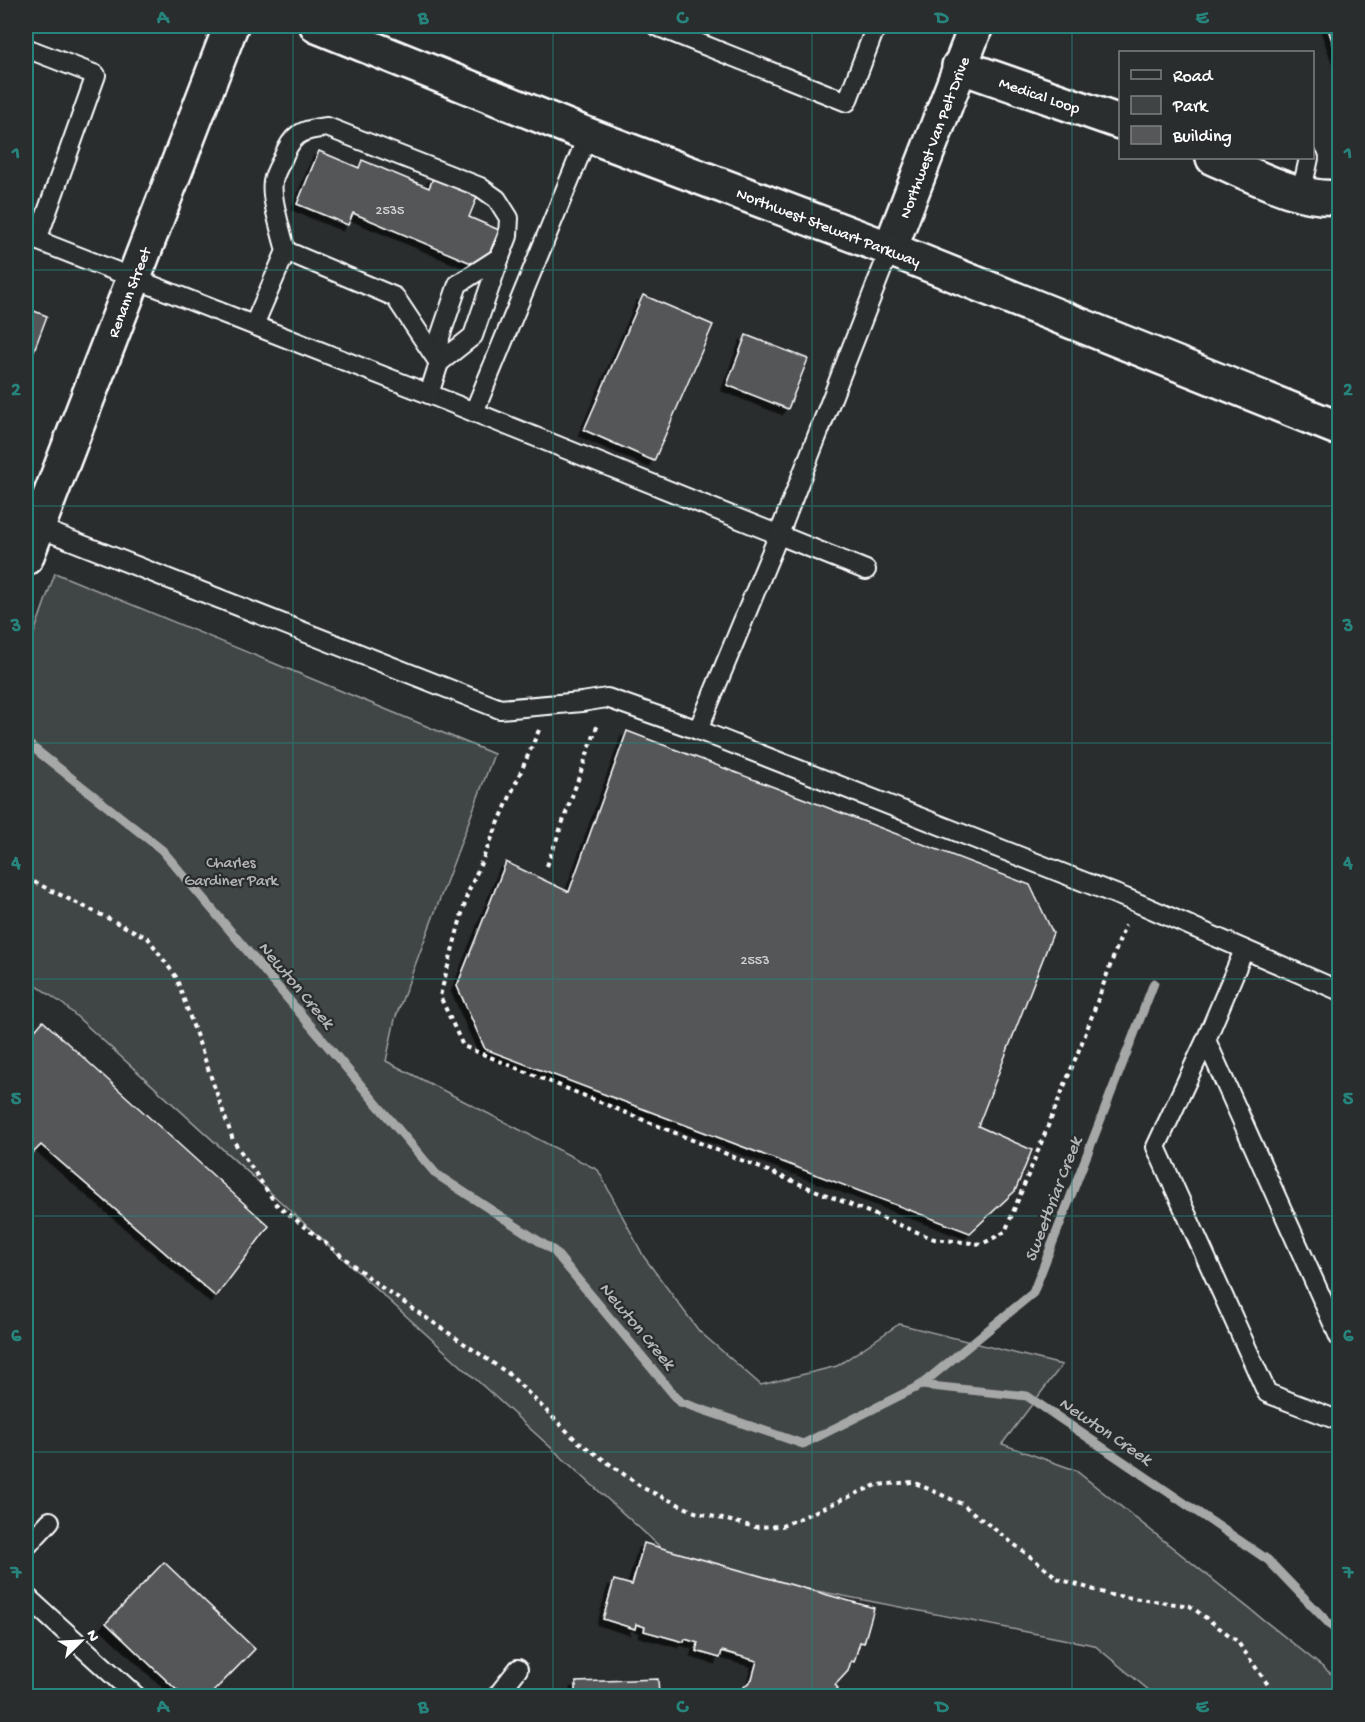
<svg xmlns="http://www.w3.org/2000/svg" width="1365" height="1722" font-family="'Gochi Hand',sans-serif">
	<style>
		.green { fill: #414445; stroke: #a0a2a2; stroke-width: 1.5 }
		.lines { fill: none; stroke-linecap: round; stroke-linejoin: round }
		.stream { stroke: #a6a7a7; stroke-width: 9 }
		.building { fill: #555758; stroke: #fff; stroke-width: 1.5; filter: url(#shadow) }
		.lane-casing { stroke: #fff; stroke-width: 22 }
		.street-casing { stroke: #fff; stroke-width: 38 }
		.secondary-casing { stroke: #fff; stroke-width: 38 }
		.path { stroke: #fff; stroke-width: 4; stroke-dasharray: 4.5 4.5; stroke-linecap: butt }
		.lane { stroke: #2a2d2e; stroke-width: 18 }
		.street { stroke: #2a2d2e; stroke-width: 33 }
		.secondary { stroke: #2a2d2e; stroke-width: 33 }
		.grid { fill: none; stroke: #27847c; stroke-width: 1.5; stroke-opacity: 0.55 }
		.labels { text-anchor: middle; stroke-width: 4.5; stroke-linejoin: round; paint-order: stroke }
		.number-label { font-size: 14px; fill: #d4d5d5 }
		.street-label { font-size: 16px; fill: #fff; stroke: #2a2d2e }
		.park-label { font-size: 16px; fill: #b3b4b5; stroke: #2a2d2e }
		.water-label { font-size: 18px; font-style: italic; fill: #b4b6b6; stroke: #2a2d2e }
		.neatline { fill: none; stroke: #27847c; stroke-width: 2 }
		.grid-label { font-size: 20px; text-anchor: middle; font-weight: bold; fill: #27847c }
	</style>
	<defs>
		<filter id="shadow"><feDropShadow dx="-5.5" dy="5.5" stdDeviation="0" flood-color="#0009"/></filter>
	</defs>
	<rect width="100%" height="100%" fill="#2a2d2e"/>
	<filter id="ink" filterUnits="userSpaceOnUse"><feTurbulence type="fractalNoise" baseFrequency=".0167" numOctaves="2"/><feDisplacementMap in="SourceGraphic" scale="12" xChannelSelector="R" yChannelSelector="G"/><feConvolveMatrix kernelMatrix="1 2 1 2 8 2 1 2 1" color-interpolation-filters="sRGB"/></filter>
	<g filter="url(#ink)">
		<polygon class="green" points="55,573 494,754 395,1019 386,1061 598,1170 644,1257 699,1331 761,1385 837,1366 899,1324 1062,1365 1002,1444 1075,1470 1339,1680 1339,1696 1156,1696 1094,1645 679,1564 64,1005 26,978 26,656"/>
		<g class="lines">
			<g class="stream">
				<polyline points="26,742 162,850 436,1174 554,1251 680,1402 803,1444 921,1385 1027,1396 1268,1560 1340,1635"/>
				<polyline points="921,1385 1033,1293 1154,983"/>
			</g>
		</g>
		<g class="building">
			<polygon points="1327,26 1340,26 1340,63"/>
			<polygon points="319,151 359,168 362,160 429,188 434,176 478,195 469,217 499,230 483,268 353,213 348,225 297,204"/>
			<polygon points="643,295 713,325 654,461 584,430"/>
			<polygon points="26,308 47,316 26,372"/>
			<polygon points="746,335 808,359 788,409 727,385"/>
			<polygon points="627,731 1030,885 1053,933 978,1126 1032,1150 1015,1191 970,1233 485,1049 457,986 506,862 569,892"/>
			<polygon points="43,1021 269,1226 216,1297 41,1145 30,1156 26,1151 26,1041"/>
			<polygon points="644,1543 874,1608 864,1643 860,1642 854,1662 851,1661 848,1671 835,1685 838,1688 830,1696 735,1696 752,1679 757,1661 722,1651 720,1658 696,1651 698,1643 685,1639 684,1642 644,1631 645,1627 636,1624 635,1629 603,1619 614,1580 632,1585"/>
			<polygon points="164,1562 255,1649 209,1696 183,1696 106,1623"/>
			<polygon points="658,1679 659,1696 576,1696 576,1682"/>
		</g>
		<g class="lines">
			<defs>
				<g id="lane">
					<polyline points="656,26 847,102 876,26"/>
					<polyline points="26,48 96,75 37,240"/>
					<polyline points="1301,194 1309,158"/>
					<polyline points="26,236 429,394 866,570"/>
					<path d="M 286,251 C 282,234 270,197 273,182 C 274,174 279,166 282,160 C 292,134 300,130 327,127 L 480,187 L 497,199 L 509,218 L 508,236 L 500,257 L 458,284 L 440,337 L 439,363"/>
					<polyline points="254,325 286,251 395,297 439,363 429,394"/>
					<polyline points="439,363 473,336 500,257"/>
					<polyline points="474,412 588,135"/>
					<polyline points="37,527 500,709 582,702 607,698 698,730 1133,901 1340,991"/>
					<polyline points="698,730 779,534 890,249"/>
					<polyline points="1244,950 1206,1040 1340,1339"/>
					<polyline points="1206,1040 1156,1147 1267,1393 1340,1421"/>
					<polyline points="26,1547 50,1521"/>
					<polyline points="26,1596 136,1696"/>
					<polyline points="497,1696 518,1669"/>
				</g>
				<g id="street">
					<polyline points="959,66 1120,122"/>
					<path d="M 1213,158 C 1249,173 1300,202 1340,197"/>
					<polyline points="890,249 976,26"/>
				</g>
				<g id="secondary">
					<polyline points="317,26 588,135 890,249 1340,429"/>
					<polyline points="26,558 231,26"/>
				</g>
			</defs>
			<use href="#lane" class="lane-casing"/>
			<use href="#street" class="street-casing"/>
			<use href="#secondary" class="secondary-casing"/>
			<g class="path">
				<polyline points="539,730 467,895 440,996 463,1046 934,1239 982,1244 1005,1232 1085,1035 1125,925"/>
				<polyline points="547,866 598,724"/>
				<polyline points="26,878 148,938 176,977 233,1140 276,1204 381,1287 509,1374 576,1440 643,1488 695,1512 755,1527 782,1526 876,1485 913,1482 962,1504 1059,1579 1111,1595 1190,1606 1237,1641 1276,1696"/>
			</g>
			<use href="#lane" class="lane"/>
			<use href="#street" class="street"/>
			<use href="#secondary" class="secondary"/>
		</g>
	</g>
	<path class="grid" d="M 293,26 L 293,1696M 553,26 L 553,1696M 812,26 L 812,1696M 1072,26 L 1072,1696M 26,270 L 1340,270M 26,506 L 1340,506M 26,743 L 1340,743M 26,979 L 1340,979M 26,1216 L 1340,1216M 26,1452 L 1340,1452"/>
	<g class="labels">
		<g class="number-label">
			<text x="390" y="214">2535</text>
			<text x="755" y="964">2553</text>
		</g>
		<g class="street-label">
			<text transform="translate(1040 94) rotate(19)" y="6">Medical Loop</text>
			<text transform="translate(933 137) rotate(-69)" y="6">Northwest Van Pelt Drive</text>
			<text transform="translate(829 226) rotate(21)" y="6">Northwest Stewart Parkway</text>
			<text transform="translate(128 292) rotate(-69)" y="6">Renann Street</text>
		</g>
		<g class="park-label">
			<text x="231" y="867">Charles<tspan x="231" dy="18">Gardiner Park</tspan></text>
		</g>
		<g class="water-label">
			<text transform="translate(297 984) rotate(50)" y="6">Newton Creek</text>
			<text transform="translate(1052 1199) rotate(-69)" y="6">Sweetbriar Creek</text>
			<text transform="translate(638 1325) rotate(50)" y="6">Newton Creek</text>
			<text transform="translate(1106 1430) rotate(34)" y="6">Newton Creek</text>
		</g>
	</g>
	<rect width="1365" height="1722" fill="none" stroke="#2a2d2e" stroke-width="66"/>
	<rect x="1119" y="51" width="195" height="108" fill="#2a2d2e" stroke="#7f8182" stroke-width="1.5"/>
	<rect x="1131" y="70" width="30" height="9" fill="#2a2d2e" stroke="#7f8182" stroke-width="1.5"/>
	<text x="1173" y="81" font-size="18" fill="#ffffff">Road</text>
	<rect x="1131" y="96" width="30" height="18" fill="#414445" stroke="#7f8182" stroke-width="1.5"/>
	<text x="1173" y="111" font-size="18" fill="#ffffff">Park</text>
	<rect x="1131" y="126" width="30" height="18" fill="#555758" stroke="#7f8182" stroke-width="1.5"/>
	<text x="1173" y="141" font-size="18" fill="#ffffff">Building</text>
	<g transform="translate(81 1641) rotate(66)" stroke="#2a2d2e" stroke-width="4.5" paint-order="stroke">
	<path d="M0-4.5L10 22L0 15L-10 22Z" fill="#ffffff"/>
	<text y="-9" font-size="16" font-weight="bold" text-anchor="middle" fill="#ffffff">N</text>
	</g>
	<rect x="33" y="33" width="1299" height="1656" class="neatline"/>
	<g class="grid-label">
		<text x="163" y="23">A</text>
		<text x="423" y="23">B</text>
		<text x="682" y="23">C</text>
		<text x="942" y="23">D</text>
		<text x="1202" y="23">E</text>
		<text x="16" y="158">1</text>
		<text x="1348" y="158">1</text>
		<text x="16" y="395">2</text>
		<text x="1348" y="395">2</text>
		<text x="16" y="631">3</text>
		<text x="1348" y="631">3</text>
		<text x="16" y="868">4</text>
		<text x="1348" y="868">4</text>
		<text x="16" y="1104">5</text>
		<text x="1348" y="1104">5</text>
		<text x="16" y="1341">6</text>
		<text x="1348" y="1341">6</text>
		<text x="16" y="1578">7</text>
		<text x="1348" y="1578">7</text>
		<text x="163" y="1712">A</text>
		<text x="423" y="1712">B</text>
		<text x="682" y="1712">C</text>
		<text x="942" y="1712">D</text>
		<text x="1202" y="1712">E</text>
	</g>
</svg>
